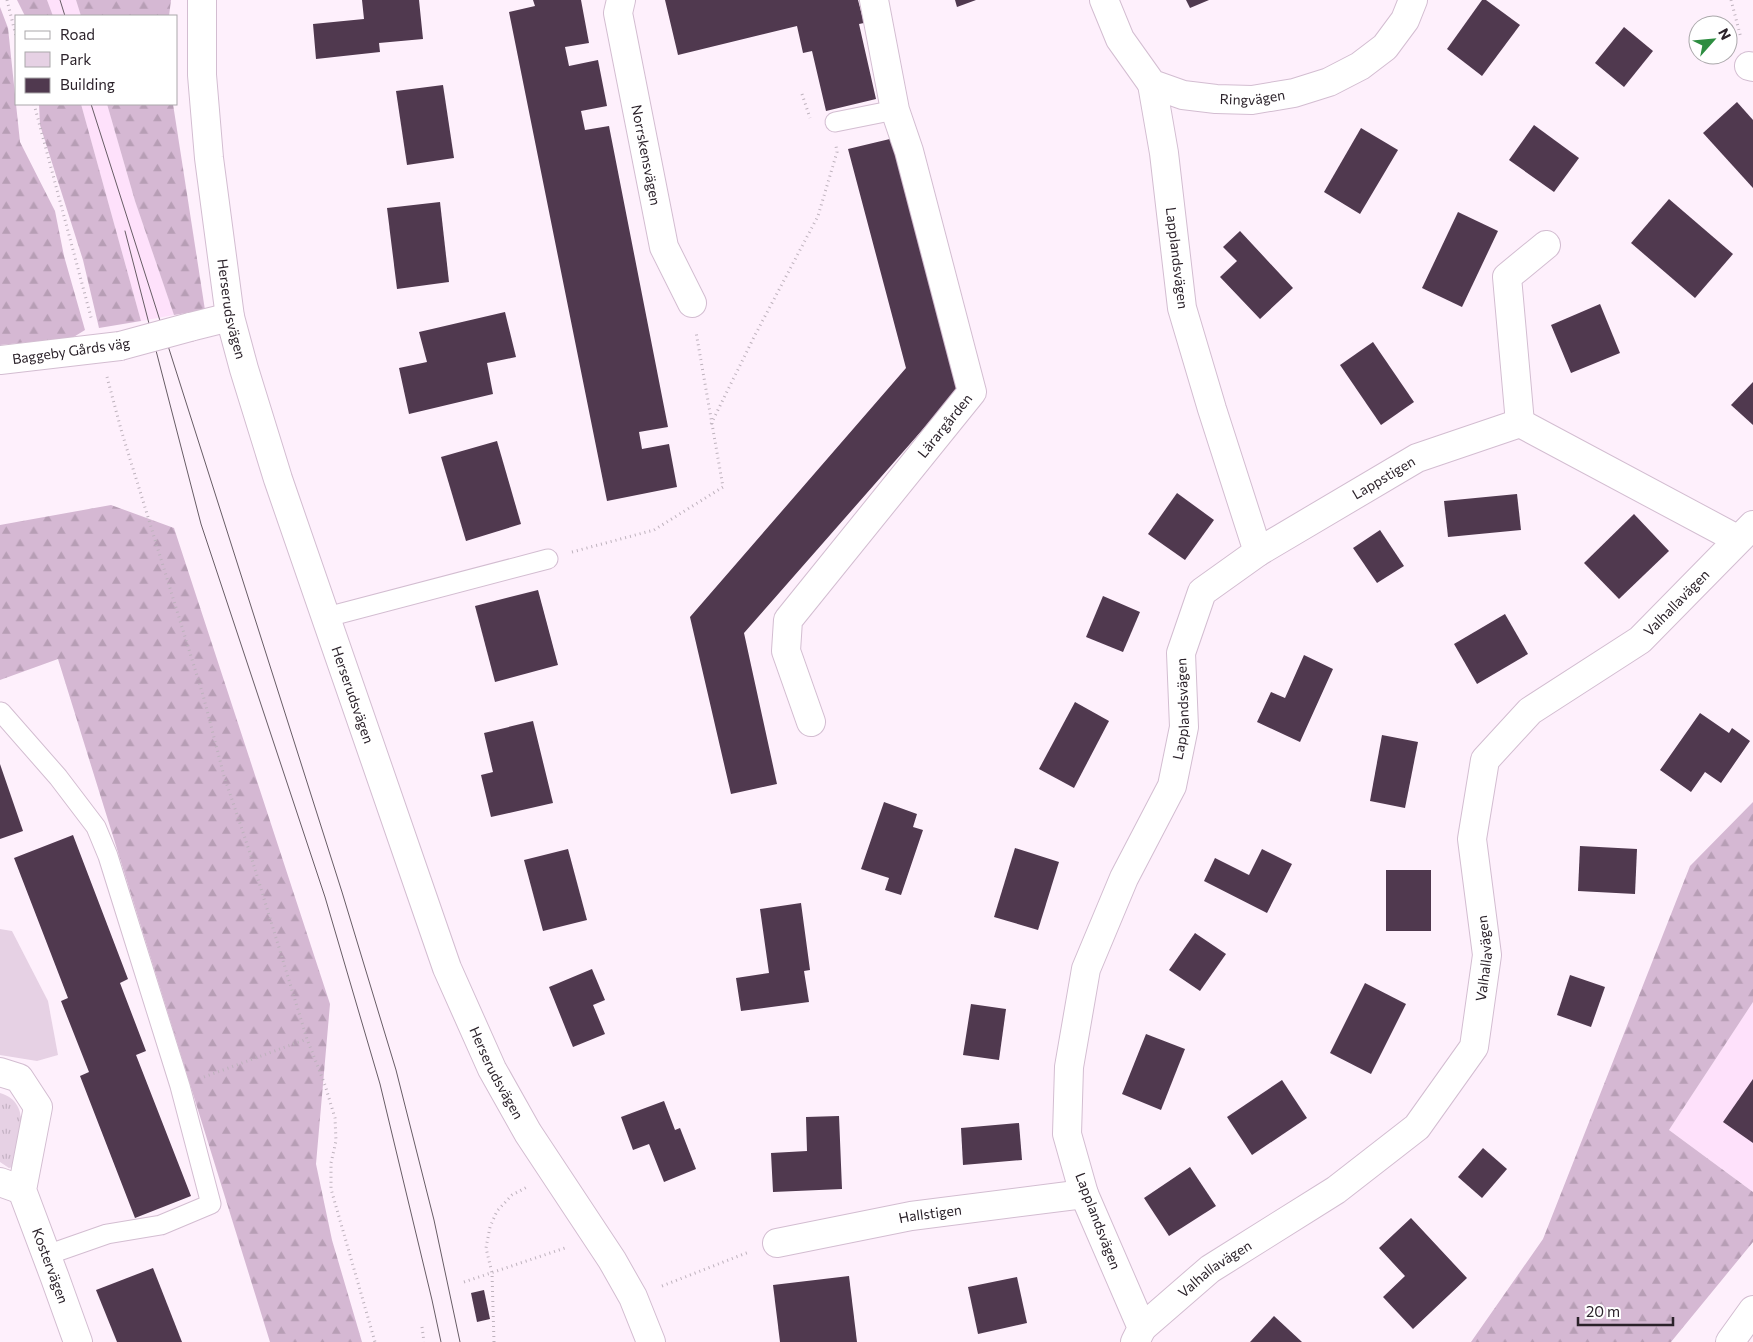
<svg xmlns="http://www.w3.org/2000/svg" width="1753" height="1342" font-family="Commissioner,sans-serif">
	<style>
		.built { fill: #fee1fb }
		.grass { fill: url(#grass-tufts) }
		.forest { fill: url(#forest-firs) }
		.park { fill: #e6d1e4 }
		.building { fill: #50394f }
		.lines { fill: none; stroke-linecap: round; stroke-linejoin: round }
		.lane-casing { stroke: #d3bdd1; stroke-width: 21 }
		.street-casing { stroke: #d3bdd1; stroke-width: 30 }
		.secondary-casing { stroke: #d3bdd1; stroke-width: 30 }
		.path { stroke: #beb2bd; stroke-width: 3; stroke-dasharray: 1 4; stroke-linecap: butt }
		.lane { stroke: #fff; stroke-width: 19 }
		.street { stroke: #fff; stroke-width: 28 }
		.secondary { stroke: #fff; stroke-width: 28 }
		.tram { stroke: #675c65; stroke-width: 1 }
		.street-bridge-casing { stroke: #d3bdd1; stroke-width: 30; stroke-linecap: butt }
		.street-bridge { stroke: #fff; stroke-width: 28 }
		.labels { text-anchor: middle; stroke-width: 5; stroke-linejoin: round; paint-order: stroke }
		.street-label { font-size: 14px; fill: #2b222a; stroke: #fff }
	</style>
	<defs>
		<pattern id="grass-tufts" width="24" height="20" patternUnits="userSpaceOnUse" patternTransform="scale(1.25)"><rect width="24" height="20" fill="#e6d1e4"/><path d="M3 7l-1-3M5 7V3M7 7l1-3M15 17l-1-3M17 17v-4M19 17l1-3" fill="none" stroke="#c5b3c4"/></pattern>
		<pattern id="forest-firs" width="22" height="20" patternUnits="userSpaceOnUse" patternTransform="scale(1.25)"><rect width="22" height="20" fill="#d5b8d3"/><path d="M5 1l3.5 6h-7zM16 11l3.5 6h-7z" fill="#b79eb5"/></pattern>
	</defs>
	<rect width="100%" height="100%" fill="#fef0fc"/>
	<g class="built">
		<polygon points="47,0 76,0 81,16 53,16"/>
		<polygon points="81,104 107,104 135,201 174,315 141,321"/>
		<polygon points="1753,1002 1753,1192 1669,1130"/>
	</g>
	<path class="grass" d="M 0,1093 C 34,1103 18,1141 13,1167 L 9,1168 L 0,1162 Z"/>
	<g class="forest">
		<polygon points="17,0 47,0 53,16 25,16"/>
		<polygon points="76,0 171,0 169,16 81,16"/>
		<polygon points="0,7 8,28 20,142 55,211 64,256 85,330 72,338 0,345"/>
		<polygon points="39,104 81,104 141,321 99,328 83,260 40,125"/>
		<polygon points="107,104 173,104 205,310 174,315 135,201"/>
		<polygon points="111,505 174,528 330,1004 316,1164 332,1240 362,1342 270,1342 58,659 0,680 0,525"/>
		<polygon points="1753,802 1753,1002 1669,1130 1753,1192 1753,1242 1671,1342 1471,1342 1543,1239 1690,866"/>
	</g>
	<polygon class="park" points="0,929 12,931 48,1001 58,1055 37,1061 0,1055"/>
	<g class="building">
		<polygon points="362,0 419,0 423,39 379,43 380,52 316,59 313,24 364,19"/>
		<polygon points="533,0 581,0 589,43 565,47 569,66 598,60 607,106 581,111 585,130 609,126 668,427 639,432 642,449 669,444 677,487 607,501 509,12 535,6"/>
		<polygon points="665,0 858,0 864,23 859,24 876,99 826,111 812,51 803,53 797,26 678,55"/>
		<polygon points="955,0 976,0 957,7"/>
		<polygon points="1186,0 1209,0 1190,8"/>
		<polygon points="1482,0 1486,0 1520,25 1482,76 1447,49"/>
		<polygon points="1624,27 1653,51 1624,87 1595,63"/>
		<polygon points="443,85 454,158 407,165 396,91"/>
		<polygon points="1737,102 1753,120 1753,188 1703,133"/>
		<polygon points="1534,125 1579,158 1554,192 1509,160"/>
		<polygon points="1361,128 1398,150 1360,214 1324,192"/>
		<polygon points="894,138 960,387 744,633 777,784 731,794 690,617 906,368 848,149"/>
		<polygon points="1669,199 1733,254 1695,298 1631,243"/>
		<polygon points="440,202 449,282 397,289 387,208"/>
		<polygon points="1458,212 1498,231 1462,307 1422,288"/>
		<polygon points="1240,231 1293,288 1260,319 1220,277 1237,261 1223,247"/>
		<polygon points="1600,304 1620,353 1571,373 1551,325"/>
		<polygon points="505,312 516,357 487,363 493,394 409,414 399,368 427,362 419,332"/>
		<polygon points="1373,342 1414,402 1381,425 1340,365"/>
		<polygon points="1753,382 1753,425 1731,405"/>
		<polygon points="497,441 521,524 466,541 441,457"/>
		<polygon points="1177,493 1214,520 1185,560 1148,534"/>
		<polygon points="1517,494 1521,530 1448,537 1444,501"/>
		<polygon points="1634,514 1669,551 1619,599 1584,563"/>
		<polygon points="1380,530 1404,566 1377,583 1353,548"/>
		<polygon points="538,590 558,665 495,682 475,606"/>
		<polygon points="1103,596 1140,612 1123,652 1086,637"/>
		<polygon points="1505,614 1528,654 1477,684 1454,644"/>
		<polygon points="1304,655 1333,669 1300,742 1257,722 1271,692 1285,698"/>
		<polygon points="1075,702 1109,721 1074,788 1039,769"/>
		<polygon points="1700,713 1729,733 1732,728 1750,741 1721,783 1705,772 1691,792 1660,770"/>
		<polygon points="533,721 553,803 491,817 481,775 493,772 484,733"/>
		<polygon points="1382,735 1418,742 1405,808 1370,801"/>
		<polygon points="0,764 23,831 0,839"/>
		<polygon points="884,802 917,814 913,827 923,830 901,895 885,890 889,878 861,869"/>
		<polygon points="73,835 128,979 120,983 146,1051 136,1055 191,1196 135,1218 80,1076 89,1072 61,1001 68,998 14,858"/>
		<polygon points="1580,846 1637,849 1635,894 1578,891"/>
		<polygon points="1015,848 1059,862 1038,930 994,917"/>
		<polygon points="568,849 587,920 543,931 524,860"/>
		<polygon points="1262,849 1292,864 1267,913 1204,881 1215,858 1249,875"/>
		<rect x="1386" y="870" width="45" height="61"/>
		<polygon points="801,903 810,970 804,971 809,1002 741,1011 736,978 769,973 760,909"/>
		<polygon points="1195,933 1226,954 1200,991 1169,970"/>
		<polygon points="592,969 605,1000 593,1005 605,1034 573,1047 549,987"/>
		<polygon points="1570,975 1605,987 1591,1027 1557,1015"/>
		<polygon points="1365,983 1406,1004 1371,1074 1330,1053"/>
		<polygon points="971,1004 1006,1009 999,1060 963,1055"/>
		<polygon points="1146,1034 1185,1049 1161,1110 1122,1094"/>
		<polygon points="1753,1079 1753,1143 1723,1122"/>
		<polygon points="1282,1080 1307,1118 1252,1155 1227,1117"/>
		<polygon points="664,1101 675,1130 680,1128 696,1169 664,1182 649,1144 633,1150 621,1117"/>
		<polygon points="839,1116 842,1189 773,1192 771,1153 807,1151 806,1117"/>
		<polygon points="1019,1123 1022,1160 963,1165 961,1128"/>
		<polygon points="1483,1148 1507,1169 1482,1198 1458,1177"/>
		<polygon points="1190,1167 1216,1206 1169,1236 1144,1198"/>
		<polygon points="1411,1218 1467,1278 1413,1329 1383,1297 1405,1276 1379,1248"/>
		<polygon points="153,1268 182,1342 117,1342 96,1290"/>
		<polygon points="849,1276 857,1342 780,1342 773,1285"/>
		<polygon points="1017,1277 1027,1323 978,1334 968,1287"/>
		<polygon points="484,1290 490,1319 477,1322 471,1293"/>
		<polygon points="1274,1316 1302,1342 1250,1342"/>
	</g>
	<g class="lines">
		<defs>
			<g id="lane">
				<polyline points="835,122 895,110"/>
				<polyline points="327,617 548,559"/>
				<polyline points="1,712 58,777 96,827 108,856 180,1086 211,1204 161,1225 107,1234 47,1255"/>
			</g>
			<g id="street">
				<path id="s1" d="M 202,0 L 202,75 L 209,158 L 230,317 L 244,369 L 278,479 L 447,968 L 492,1069 L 528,1133 L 612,1260 L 633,1297 L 651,1342"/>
				<path id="s2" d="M 621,0 L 618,13 L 664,247 L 692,303"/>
				<path id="s3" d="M 1104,0 L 1120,39 L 1152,84 L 1183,95 L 1216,99 L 1252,100 L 1294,93 L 1329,82 L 1360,66 L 1385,47 L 1405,20 L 1413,0"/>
				<polyline points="1749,66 1753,67"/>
				<polyline points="190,327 230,317"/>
				<polyline points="0,360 120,346"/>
				<polyline points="1520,423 1507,277 1546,245"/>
				<path id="s4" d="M 1258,552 L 1417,458 L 1520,423 L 1737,539"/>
				<path id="s5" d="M 811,722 L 786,651 L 788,620 L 972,392 L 909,151 L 895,110 L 874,0"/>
				<path id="s6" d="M 0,1072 L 19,1078 L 38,1107 L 22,1190 L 55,1278 L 78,1342"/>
				<polyline points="0,1182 22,1190"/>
				<path id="s7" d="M 777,1243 L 911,1216 L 1084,1194"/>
				<path id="s8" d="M 1142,1328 L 1210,1269 L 1336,1190 L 1417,1127 L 1474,1047 L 1487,955 L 1472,839 L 1485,760 L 1530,711 L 1640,640 L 1753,525"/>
				<path id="s9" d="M 1135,1342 L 1142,1328 L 1084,1194 L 1067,1134 L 1069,1067 L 1086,969 L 1124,878 L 1172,786 L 1184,727 L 1181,653 L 1202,592 L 1258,552 L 1212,409 L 1182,308 L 1164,153 L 1152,84"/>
			</g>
			<polyline id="secondary" points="1730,1342 1753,1310"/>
		</defs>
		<use href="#lane" class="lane-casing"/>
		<use href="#street" class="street-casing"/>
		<use href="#secondary" class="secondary-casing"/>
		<g class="path">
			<polyline points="7,0 16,36"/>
			<polyline points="1731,0 1741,38"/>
			<polyline points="802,94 810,118"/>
			<polyline points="34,104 92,321"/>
			<polyline points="107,377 122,433 203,695 224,776 250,853 307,1039 325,1085 335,1118 336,1141 331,1163 331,1189 375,1342"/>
			<polyline points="711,424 754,337 818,216 837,152 836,146"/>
			<polyline points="572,552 654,530 723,487 696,332"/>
			<polyline points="204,1077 307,1039"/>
			<polyline points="464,1282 568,1247"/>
			<polyline points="662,1286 749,1252"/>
			<polyline points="422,1327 424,1342"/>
			<polyline points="494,1342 492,1273 486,1248 490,1227 497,1211 512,1195 529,1186"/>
		</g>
		<use href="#lane" class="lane"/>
		<use href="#street" class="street"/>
		<use href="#secondary" class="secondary"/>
		<g class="tram">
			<polyline points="60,0 65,16"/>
			<polyline points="91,104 342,892 396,1070 434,1220 460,1342"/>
			<polyline points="125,231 201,524 325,897 380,1084 432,1300 441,1342"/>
		</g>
		<defs>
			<polyline id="street-bridge" points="120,346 190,327"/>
		</defs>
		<use href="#street-bridge" class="street-bridge-casing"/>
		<use href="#street-bridge" class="street-bridge"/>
	</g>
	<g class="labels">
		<g class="street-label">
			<text dy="5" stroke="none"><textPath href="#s3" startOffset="200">Ringvägen</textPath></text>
			<text dy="5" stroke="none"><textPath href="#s2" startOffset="158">Norrskensvägen</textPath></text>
			<text transform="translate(1177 258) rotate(83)" y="5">Lapplandsvägen</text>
			<text dy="5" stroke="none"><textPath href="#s1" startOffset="311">Herserudsvägen</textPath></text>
			<text transform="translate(71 351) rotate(-8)" y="5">Baggeby Gårds väg</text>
			<text dy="5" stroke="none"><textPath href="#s5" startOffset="356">Lärargården</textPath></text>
			<text dy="5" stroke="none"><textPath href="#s4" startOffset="146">Lappstigen</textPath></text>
			<text dy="5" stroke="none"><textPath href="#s8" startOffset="979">Valhallavägen</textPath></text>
			<text dy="5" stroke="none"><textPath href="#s1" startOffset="716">Herserudsvägen</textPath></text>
			<text dy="5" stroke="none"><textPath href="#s9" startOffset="671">Lapplandsvägen</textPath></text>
			<text dy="5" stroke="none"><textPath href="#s8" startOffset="529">Valhallavägen</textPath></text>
			<text dy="5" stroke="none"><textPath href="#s1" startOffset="1121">Herserudsvägen</textPath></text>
			<text dy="5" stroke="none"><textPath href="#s7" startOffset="156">Hallstigen</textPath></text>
			<text transform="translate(1098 1221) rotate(69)" y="5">Lapplandsvägen</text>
			<text dy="5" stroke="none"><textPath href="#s6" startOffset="220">Kostervägen</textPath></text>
			<text dy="5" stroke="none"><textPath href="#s8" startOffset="94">Valhallavägen</textPath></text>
		</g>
	</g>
	<rect x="15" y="15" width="162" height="90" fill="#ffffff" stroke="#aaa7aa"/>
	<rect x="25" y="31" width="25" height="8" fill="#ffffff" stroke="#aaa7aa"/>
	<text x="60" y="40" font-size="15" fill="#2b222a">Road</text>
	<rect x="25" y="52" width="25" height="15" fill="#e6d1e4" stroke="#aaa7aa"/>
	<text x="60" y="65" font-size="15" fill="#2b222a">Park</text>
	<rect x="25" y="78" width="25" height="15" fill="#50394f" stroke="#aaa7aa"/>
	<text x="60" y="90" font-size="15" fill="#2b222a">Building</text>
	<g transform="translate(1713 40) rotate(63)"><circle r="24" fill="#ffffff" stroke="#aaa7aa"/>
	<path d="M0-4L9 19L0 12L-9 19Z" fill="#2d8d40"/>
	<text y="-8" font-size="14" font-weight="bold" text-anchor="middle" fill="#2b222a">N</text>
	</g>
	<path d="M1578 1317v8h95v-8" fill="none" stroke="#2b222a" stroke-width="2.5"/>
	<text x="1586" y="1317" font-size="15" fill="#2b222a" stroke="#ffffff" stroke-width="4" paint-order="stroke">20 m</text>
</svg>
